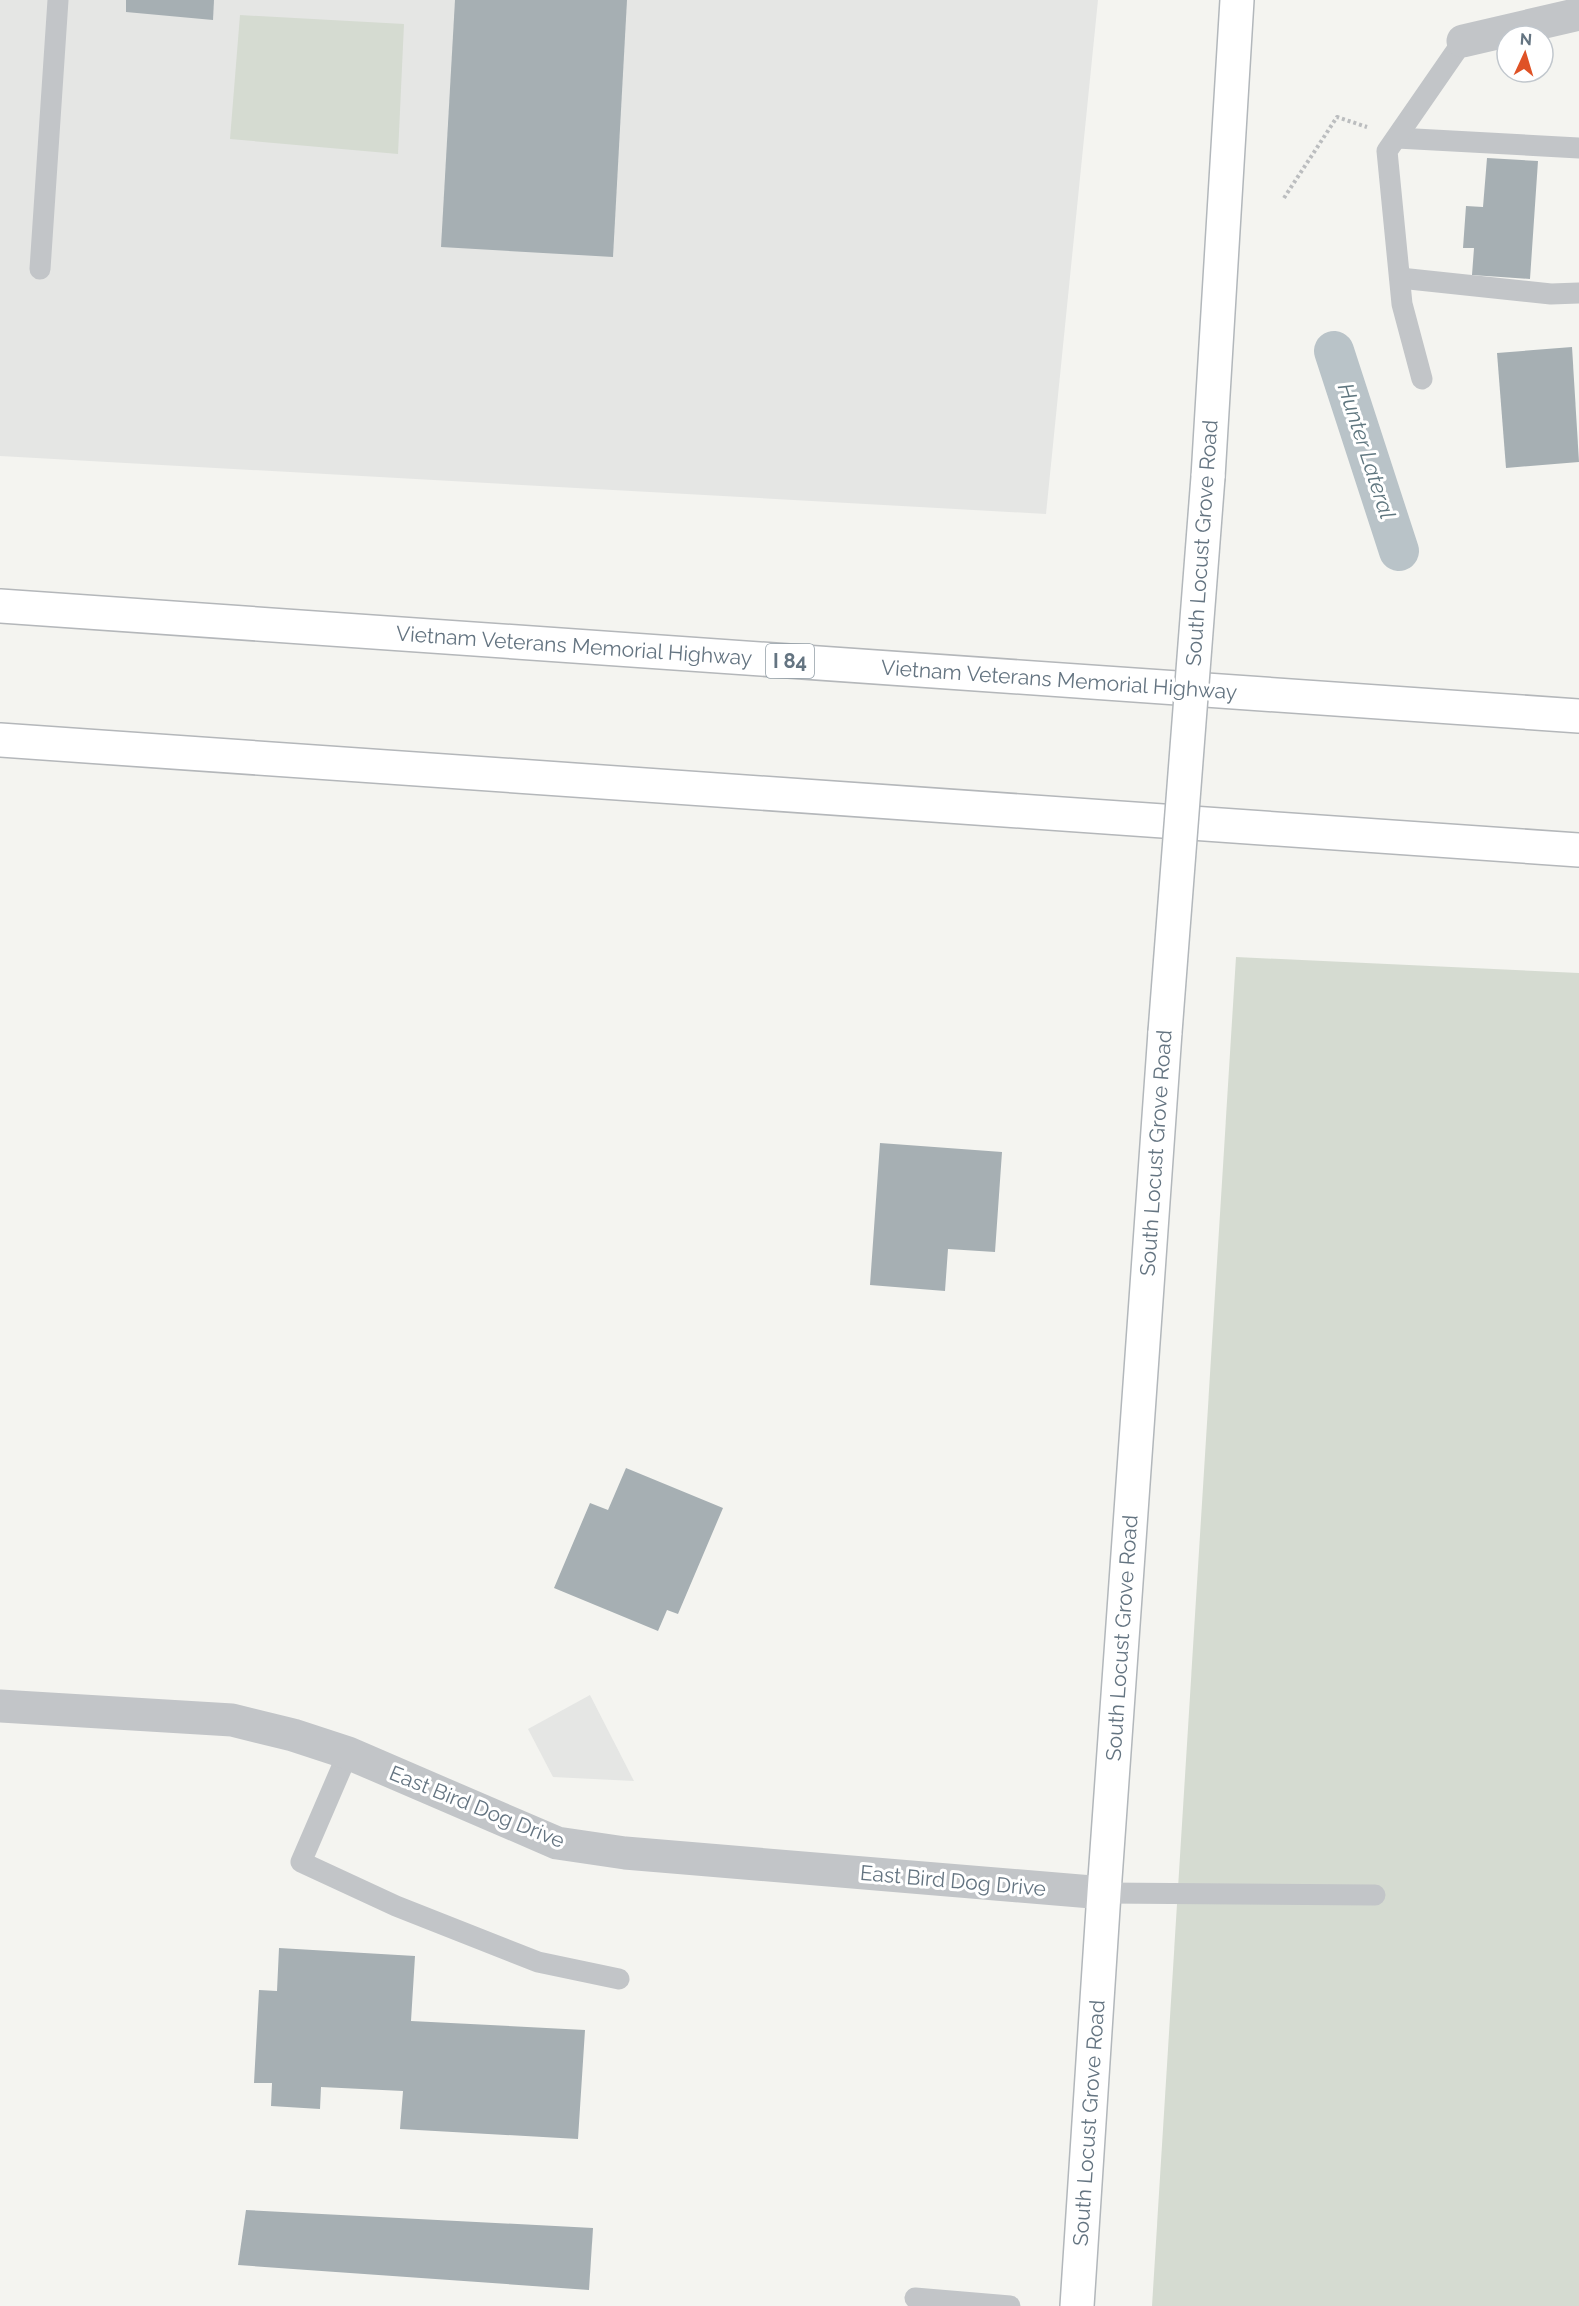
<svg xmlns="http://www.w3.org/2000/svg" width="1579" height="2306" font-family="Raleway,sans-serif">
	<style>
		.built { fill: #e5e6e4 }
		.green { fill: #d5dbd1 }
		.lines { fill: none; stroke-linecap: round; stroke-linejoin: round }
		.canal { stroke: #b9c3c8; stroke-width: 40 }
		.building { fill: #a6afb3 }
		.secondary-casing { stroke: #b2b7bb; stroke-width: 36 }
		.highway-casing { stroke: #b4b7ba; stroke-width: 36 }
		.path { stroke: #bbbdbf; stroke-width: 4; stroke-dasharray: 3 3; stroke-linecap: butt }
		.lane { stroke: #c2c5c8; stroke-width: 21 }
		.street { stroke: #c2c5c8; stroke-width: 33 }
		.secondary { stroke: #fff; stroke-width: 33 }
		.highway { stroke: #fff; stroke-width: 33 }
		.secondary-bridge-casing { stroke: #b2b7bb; stroke-width: 36; stroke-linecap: butt }
		.secondary-bridge { stroke: #fff; stroke-width: 33 }
		.labels { text-anchor: middle; stroke-width: 6; stroke-linejoin: round; paint-order: stroke }
		.shield { fill: #fff; stroke: #929ea7; stroke-width: 1.5 }
		.shield-label { font-size: 20px; font-weight: bold; fill: #647481 }
		.street-label { font-size: 21px; fill: #647481; stroke: #fff }
		.water-label { font-size: 22px; font-style: italic; fill: #5f767f; stroke: #fff }
	</style>
	<rect width="100%" height="100%" fill="#f4f4f0"/>
	<g class="built">
		<polygon points="0,0 1098,0 1046,514 0,456"/>
		<polygon points="590,1695 634,1781 553,1777 528,1729"/>
	</g>
	<g class="green">
		<polygon points="240,15 404,24 398,154 230,139"/>
		<polygon points="1236,957 1579,973 1579,2306 1152,2306"/>
	</g>
	<g class="lines">
		<polyline class="canal" points="1334,351 1399,551"/>
	</g>
	<g class="building">
		<polygon points="126,0 214,0 213,20 126,12"/>
		<polygon points="455,0 627,0 613,257 441,247"/>
		<polygon points="1487,158 1538,161 1530,279 1472,275 1474,248 1463,248 1466,206 1483,207"/>
		<polygon points="1572,347 1579,462 1506,468 1497,353"/>
		<polygon points="880,1143 1002,1152 995,1252 948,1249 945,1291 870,1285"/>
		<polygon points="626,1468 723,1508 678,1614 667,1610 658,1631 554,1588 590,1503 608,1510"/>
		<polygon points="279,1948 415,1956 411,2021 585,2030 578,2139 400,2129 403,2091 321,2087 320,2109 271,2106 272,2083 254,2083 259,1990 277,1991"/>
		<polygon points="246,2210 593,2228 589,2290 238,2265"/>
	</g>
	<g class="lines">
		<defs>
			<g id="secondary">
				<polyline points="1208,477 1237,0"/>
				<polyline points="1077,2306 1104,1893 1165,1032"/>
			</g>
			<g id="highway">
				<polyline points="0,606 1579,716"/>
				<polyline points="0,740 1579,850"/>
			</g>
		</defs>
		<use href="#secondary" class="secondary-casing"/>
		<use href="#highway" class="highway-casing"/>
		<polyline class="path" points="1284,198 1337,117 1367,127"/>
		<g class="lane">
			<polyline points="1397,138 1579,148"/>
			<polyline points="40,269 58,0"/>
			<polyline points="1400,278 1551,294 1579,293"/>
			<polyline points="1422,379 1402,304 1387,151 1463,41"/>
			<polyline points="348,1753 301,1862 396,1906 538,1962 619,1979"/>
			<polyline points="1104,1893 1375,1895"/>
			<polyline points="915,2298 1010,2306"/>
		</g>
		<g class="street">
			<polyline points="1463,41 1579,14"/>
			<polyline points="0,1706 232,1720 293,1735 348,1753 557,1843 625,1853 1104,1893"/>
		</g>
		<use href="#secondary" class="secondary"/>
		<use href="#highway" class="highway"/>
		<defs>
			<polyline id="secondary-bridge" points="1165,1032 1208,477"/>
		</defs>
		<use href="#secondary-bridge" class="secondary-bridge-casing"/>
		<use href="#secondary-bridge" class="secondary-bridge"/>
	</g>
	<g class="labels">
		<rect class="shield" x="766" y="644" width="48" height="34" rx="4.5"/>
		<g class="shield-label">
			<text x="790" y="668">I 84</text>
		</g>
		<g class="street-label">
			<text transform="translate(1202 543) rotate(-86)" y="7">South Locust Grove Road</text>
			<text transform="translate(574 646) rotate(4)" y="7">Vietnam Veterans Memorial Highway</text>
			<text transform="translate(1059 680) rotate(4)" y="7">Vietnam Veterans Memorial Highway</text>
			<text transform="translate(1156 1153) rotate(-86)" y="7">South Locust Grove Road</text>
			<text transform="translate(1122 1638) rotate(-86)" y="7">South Locust Grove Road</text>
			<text transform="translate(477 1807) rotate(22)" y="7">East Bird Dog Drive</text>
			<text transform="translate(953 1881) rotate(5)" y="7">East Bird Dog Drive</text>
			<text transform="translate(1089 2123) rotate(-86)" y="7">South Locust Grove Road</text>
		</g>
		<g class="water-label">
			<text transform="translate(1367 451) rotate(72)" y="8">Hunter Lateral</text>
		</g>
	</g>
	<g transform="translate(1525 54) rotate(4)"><circle r="28" fill="#ffffff" stroke="#c1c7cd" stroke-width="1.5"/>
	<path d="M0-4.5L10 22L0 15L-10 22Z" fill="#df5226"/>
	<text y="-9" font-size="16" font-weight="bold" text-anchor="middle" fill="#647481">N</text>
	</g>
</svg>
